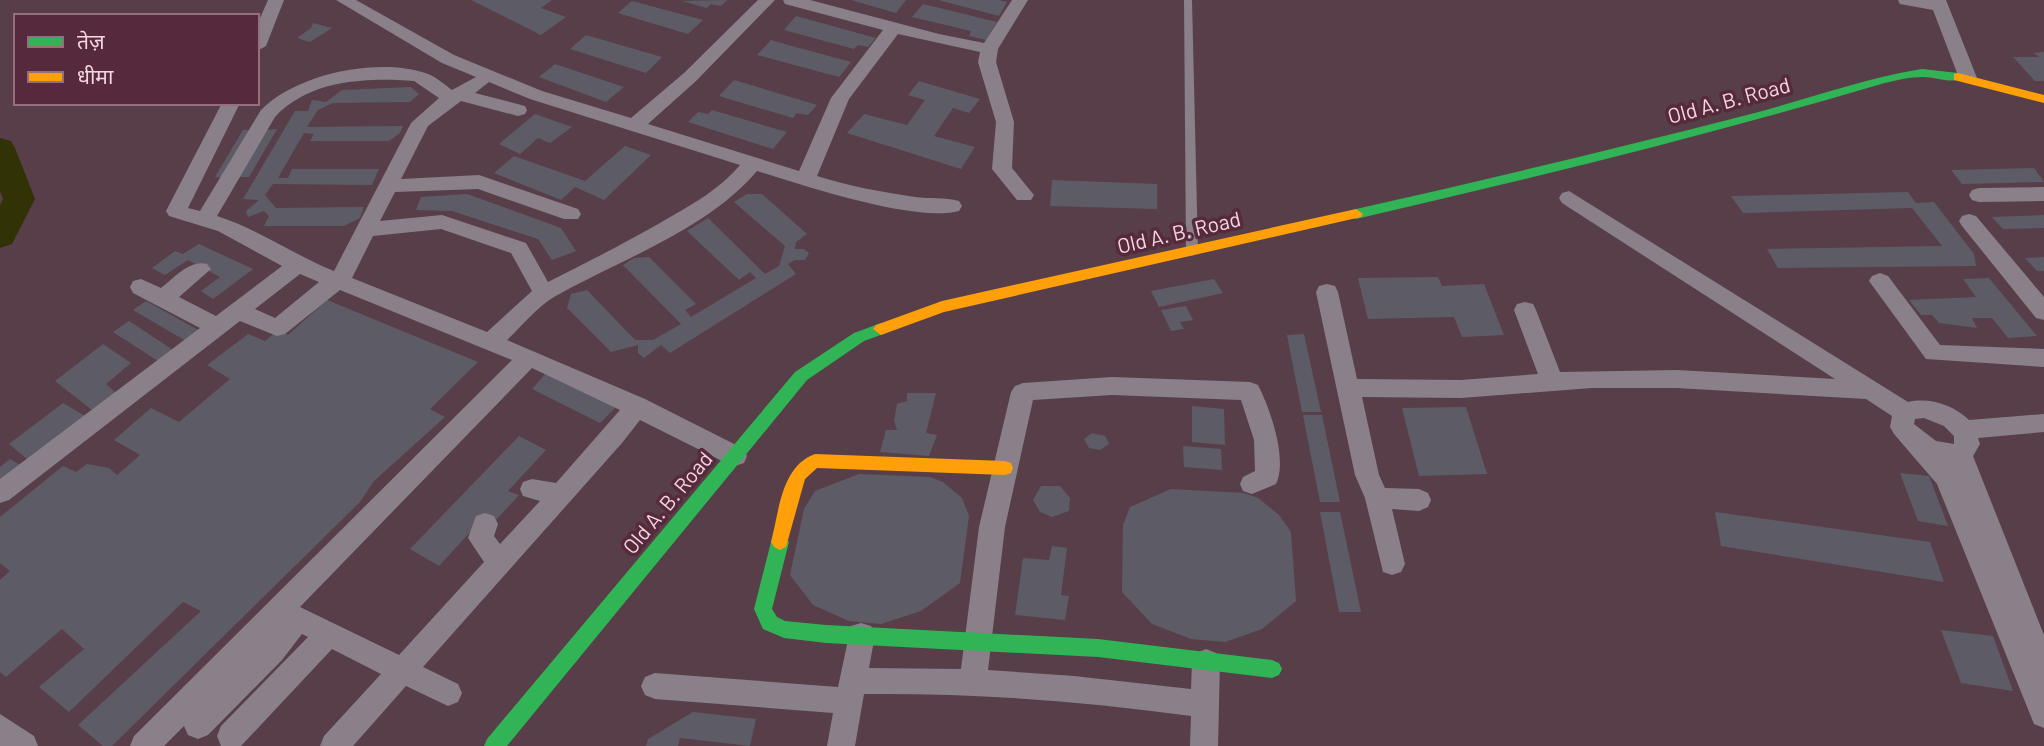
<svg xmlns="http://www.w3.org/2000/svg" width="2044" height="746" font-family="Barlow,'Noto Sans Devanagari',sans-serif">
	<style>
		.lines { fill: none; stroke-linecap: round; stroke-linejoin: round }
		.river { fill: #313306; fill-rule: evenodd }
		.building { fill: #5d5c66 }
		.lane { fill: #898089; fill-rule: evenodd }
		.street { fill: #898089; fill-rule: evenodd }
		.fast { fill: #30b455; fill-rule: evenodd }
		.slow { fill: #ff9f0a; fill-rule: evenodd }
		.labels { text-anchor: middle; stroke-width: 7; stroke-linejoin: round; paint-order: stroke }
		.street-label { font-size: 21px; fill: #f5d7e1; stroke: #57293c }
	</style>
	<rect width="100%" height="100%" fill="#583e48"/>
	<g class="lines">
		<polygon class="river" points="0,138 11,141 15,148 35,199 12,244 0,248 0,205 3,199 0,191"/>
	</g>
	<g class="building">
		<polygon points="471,0 552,0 541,8 566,17 541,35"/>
		<polygon points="727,0 721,6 711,4 707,8 682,1"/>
		<polygon points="851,0 906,0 896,13"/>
		<polygon points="938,0 999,0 1007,2 999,16"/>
		<polygon points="632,1 703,20 688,34 618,13"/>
		<polygon points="923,4 997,22 986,40 969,36 971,31 912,17"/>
		<polygon points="796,16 876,38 868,47 858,45 854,49 784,30"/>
		<polygon points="313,23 332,28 310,42 297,38 311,28"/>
		<polygon points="586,35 662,57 646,73 570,49"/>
		<polygon points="771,40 781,43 851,62 839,77 757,55"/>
		<polygon points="2044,52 2044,81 2035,81 2013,57 2039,57 2034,53"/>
		<polygon points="555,64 624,87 606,102 539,77"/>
		<polygon points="734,80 817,105 808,115 797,113 793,118 719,96"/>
		<polygon points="919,81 980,99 969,113 953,108 934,136 975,147 961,169 847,133 864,114 907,125 925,100 908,95"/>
		<polygon points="411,87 419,94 410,102 333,103 318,110 307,127 403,126 400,133 389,141 310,141 314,134 304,133 278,178 288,178 292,169 379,169 372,185 273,184 265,195 276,208 364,207 360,218 344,226 264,226 269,216 264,211 248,217 246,211 259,200 243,199 295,111 308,111 312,100 326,102 342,90"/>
		<polygon points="712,110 787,132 773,149 688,122 698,112 708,114"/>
		<polygon points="535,114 572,127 550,143 538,138 520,154 499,144"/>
		<polygon points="277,129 249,177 238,177 265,130"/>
		<polygon points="243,130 254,130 226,178 215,177"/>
		<polygon points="625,146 651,155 604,200 575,187 561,200 494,173 514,156 585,181"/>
		<polygon points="2034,168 2044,182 1962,184 1951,170"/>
		<polygon points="1052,180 1157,184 1157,209 1050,206"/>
		<polygon points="1908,192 1916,203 1934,202 1974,254 1976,266 1778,268 1767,249 1942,246 1912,208 1743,213 1731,196"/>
		<polygon points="467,194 561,228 576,251 552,260 538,239 452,211 416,210 421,197"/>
		<polygon points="747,194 762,194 807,234 796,242 795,249 804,249 809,253 805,260 795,260 788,264 796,274 670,353 661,345 644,358 638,353 638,345 611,352 567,308 571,294 587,290 635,340 653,340 681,324 623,265 634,258 649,257 696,304 685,310 691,317 756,278 750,272 739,280 687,231 708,218 765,274 779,266 785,246 734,202"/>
		<polygon points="2044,215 2044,228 2003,229 1992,217"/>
		<polygon points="199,244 253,269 213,299 201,291 220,277 188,260 165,275 152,268 175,251 183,254"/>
		<polygon points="2044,257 2044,271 2037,271 2025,258"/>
		<polygon points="1438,277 1442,286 1484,284 1504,335 1462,337 1454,317 1368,319 1358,278"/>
		<polygon points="1989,278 2037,336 2008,338 1992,318 1972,318 1977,328 1939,323 1932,315 1921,315 1909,300 1976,297 1963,279"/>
		<polygon points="1214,279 1223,293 1159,307 1151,291"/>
		<polygon points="327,300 478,362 430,409 445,417 374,481 360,502 112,746 103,746 78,725 201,611 183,602 69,712 39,687 84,649 62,629 6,677 0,672 0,580 10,571 0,563 0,517 63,466 76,472 87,464 109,468 117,475 140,455 114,440 151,408 179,422 230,379 207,365 248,334 265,341 278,330 288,335"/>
		<polygon points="146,301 202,332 186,341 133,310"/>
		<polygon points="1186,306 1193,320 1180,322 1184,329 1171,331 1161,310"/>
		<polygon points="129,321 173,350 158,361 113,332"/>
		<polygon points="1304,334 1321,412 1302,412 1287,335"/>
		<polygon points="103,344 131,363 106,384 116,393 92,410 55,381"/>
		<polygon points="545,374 617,406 600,423 532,389"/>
		<polygon points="907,393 936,393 926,433 937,435 929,456 880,452 886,430 897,430 894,421 897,404 907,401"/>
		<polygon points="63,403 85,416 27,459 9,444"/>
		<polygon points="1192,406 1224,409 1225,445 1192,442"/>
		<polygon points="1466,407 1487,474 1419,476 1402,408"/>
		<polygon points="1303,415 1322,415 1340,502 1320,502"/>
		<polygon points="1092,433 1105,436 1109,444 1100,450 1089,448 1084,439"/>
		<polygon points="519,436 546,450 508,491 519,495 494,522 483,518 439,566 410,549"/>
		<polygon points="1183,446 1221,449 1222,470 1184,467"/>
		<polygon points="10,459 22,466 0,482 0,467"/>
		<polygon points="1900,473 1929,476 1948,526 1918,521"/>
		<polygon points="859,474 930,477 943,482 962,498 969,516 960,583 921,611 881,624 849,621 813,605 790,575 804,509 815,491"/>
		<polygon points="1041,486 1060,486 1070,498 1069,511 1052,517 1040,512 1033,500"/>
		<polygon points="1171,489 1244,493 1258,498 1279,515 1291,532 1296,601 1262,629 1225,642 1191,639 1152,624 1122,592 1123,525 1130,507"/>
		<polygon points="1320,512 1340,512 1361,612 1339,612"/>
		<polygon points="1715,512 1930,542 1944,582 1721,546"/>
		<polygon points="1052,546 1067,548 1061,595 1069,596 1065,620 1015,615 1023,558 1049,560"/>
		<polygon points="1941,630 1993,636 2013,691 1961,683"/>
		<polygon points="693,712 756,719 750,746 680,738 678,746 646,746 648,739"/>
	</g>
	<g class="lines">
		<polygon class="lane" points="1184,0 1192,0 1198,252 1192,256 1186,252"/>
		<g class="street">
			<polygon points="268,0 284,0 266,46 257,51 257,25"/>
			<path d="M 336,0 L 356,0 L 454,55 L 542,91 L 631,118 L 684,73 L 758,0 L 775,0 L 696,81 L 648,124 L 799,171 L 831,98 L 883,30 L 785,4 L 783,0 L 810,0 L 939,34 L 984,43 L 1012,0 L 1028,0 L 998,49 L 996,62 L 1014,122 L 1012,168 L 1034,195 L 1031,200 L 1017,200 L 992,169 L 996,122 L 978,62 L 980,52 L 898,34 L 849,99 L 817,176 C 848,186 882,192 915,197 C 929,199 945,197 959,201 L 962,206 L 959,211 C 915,223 802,185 757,171 C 707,230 621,259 554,297 C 537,307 522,326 507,340 L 645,399 L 744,449 L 747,456 L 744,463 L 735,466 L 726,463 L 640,420 L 622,443 L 423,667 L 458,684 L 462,693 L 458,702 L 448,706 L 406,686 L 353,746 L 320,746 L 324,736 L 381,674 L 332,649 L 241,746 L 221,746 L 217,736 L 221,726 L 308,637 L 302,634 L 282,660 L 208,735 L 198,739 L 188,735 L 184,726 L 164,746 L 130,746 L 134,736 L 512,360 L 340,290 L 285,334 L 277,336 L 240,321 L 9,500 L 0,503 L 0,479 L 200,328 L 133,293 L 130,287 L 133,281 L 141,279 L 161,288 C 174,278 190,259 207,264 L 211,269 L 179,297 L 216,316 L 282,266 L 218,231 L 169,216 L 166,211 L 222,103 L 240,103 L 188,208 L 200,211 L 261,110 C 296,74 377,57 425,73 C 435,76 444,84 452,90 L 476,77 L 442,63 ZM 398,80 L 414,81 L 439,98 L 411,123 L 334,271 C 294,255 258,229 217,216 L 275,117 C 307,83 354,79 398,80 ZM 489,82 L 530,99 L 740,165 C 718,191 689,206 660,223 C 623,244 586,263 548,282 L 526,243 L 442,215 L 380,221 L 395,192 L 478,189 L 564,219 L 578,219 L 581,214 L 578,209 L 479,175 L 401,179 L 428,126 L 461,101 L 518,116 L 525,114 L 527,110 L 525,106 L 475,93 ZM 441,229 L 511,253 L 532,291 L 487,332 L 352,278 L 373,236 ZM 300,274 L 319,282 L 275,318 L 255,309 ZM 532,368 L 620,410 L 556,483 L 532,479 L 523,482 L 520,489 L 523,496 L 540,501 L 500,544 L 494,536 L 498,524 L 494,516 L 485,513 L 476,516 L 468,538 L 484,562 L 399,655 L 300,607 Z"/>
			<polygon points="1898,0 1946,0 1977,78 1974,82 1968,83 1959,78 1933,10 1900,4"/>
			<polygon points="2044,187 2044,201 1979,202 1972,200 1969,195 1972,190 1979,188"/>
			<path d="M 1569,191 L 1908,402 C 1929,397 1954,405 1969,420 L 2044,414 L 2044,432 L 1978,438 L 1980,444 L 1973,456 L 2044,635 L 2044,728 L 2034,724 L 1937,484 L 1894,434 L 1890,427 L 1892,416 L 1866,399 L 1677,388 L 1592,388 L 1461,398 L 1362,397 L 1379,475 L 1385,488 L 1419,489 L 1428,493 L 1431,500 L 1428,507 L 1419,511 L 1392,509 L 1405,564 L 1401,572 L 1392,575 L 1383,572 L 1365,498 L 1355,475 L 1316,292 L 1319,286 L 1327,284 L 1335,286 L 1338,292 L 1357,379 L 1461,380 L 1538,374 L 1514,310 L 1517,304 L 1525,302 L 1533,304 L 1536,310 L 1560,372 L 1677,370 L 1835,379 L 1562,203 L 1559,198 L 1562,193 ZM 1924,418 L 1944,426 L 1954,436 L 1954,444 L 1936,441 L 1914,424 L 1915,419 Z"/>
			<polygon points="1969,214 1976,216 2044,297 2044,320 2036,318 1962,226 1959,221 1962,216"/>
			<polygon points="1880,273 1888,276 1940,345 2044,349 2044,367 1926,359 1869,281 1872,276"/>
			<path d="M 1112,377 L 1250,382 L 1258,385 C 1270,408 1288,460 1276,484 L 1252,494 L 1243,491 L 1240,484 L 1243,477 L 1255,471 L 1254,440 L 1241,400 L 1112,395 L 1033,400 L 1005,527 L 988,670 L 1074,676 L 1191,689 L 1192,662 L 1196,653 L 1206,649 L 1216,653 L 1220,662 L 1218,746 L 1190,746 L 1191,716 C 1082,701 974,693 864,694 L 855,746 L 827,746 L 833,713 L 655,699 L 645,695 L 641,686 L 645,677 L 655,673 L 838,687 L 851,626 L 861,623 L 871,626 L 875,635 L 869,668 L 961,669 L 979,527 L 1011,392 L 1015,386 L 1023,383 Z"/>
			<polygon points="0,714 34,736 38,746 0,746"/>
		</g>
		<g class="fast">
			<path d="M 1922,69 L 1958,73 L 1964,77 C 1955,85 1936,77 1923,77 C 1907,77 1887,82 1871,87 C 1701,137 1529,179 1356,219 L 1349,214 L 1356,209 C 1485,180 1614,149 1743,116 C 1803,101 1860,79 1922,69 Z"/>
			<polygon points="881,323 889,329 886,333 864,341 807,380 507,746 484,746 487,739 795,372 854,333"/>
			<polygon points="780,534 786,537 789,542 772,609 777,617 785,621 826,625 1098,639 1272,660 1279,663 1282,669 1279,675 1272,678 1098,657 826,643 784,638 763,629 754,609 771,542 774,537"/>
		</g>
		<g class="slow">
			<polygon points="1958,73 2044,95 2044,103 1954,80 1954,74"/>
			<polygon points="1356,209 1363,214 1361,217 944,312 881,335 873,329 876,325 942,301"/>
			<path d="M 815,454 L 1005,461 L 1011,463 L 1013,468 L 1011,473 L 1005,475 L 817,468 L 805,479 L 786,547 L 780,550 L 774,547 L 771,542 C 779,512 781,466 815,454 Z"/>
		</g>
	</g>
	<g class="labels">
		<g class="street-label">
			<text transform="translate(1729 101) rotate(-15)" y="7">Old A. B. Road</text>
			<text transform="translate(1179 233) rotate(-13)" y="7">Old A. B. Road</text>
			<text transform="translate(668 503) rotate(-50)" y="7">Old A. B. Road</text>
		</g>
	</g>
	<rect x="14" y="14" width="245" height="91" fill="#57293c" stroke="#966f7e" stroke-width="2"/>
	<rect x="28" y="37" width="35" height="10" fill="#30b455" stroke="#966f7e" stroke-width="2"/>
	<text x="77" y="49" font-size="21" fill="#f5d7e1">तेज़</text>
	<rect x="28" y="72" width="35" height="10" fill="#ff9f0a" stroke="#966f7e" stroke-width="2"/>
	<text x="77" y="84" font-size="21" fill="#f5d7e1">धीमा</text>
</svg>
